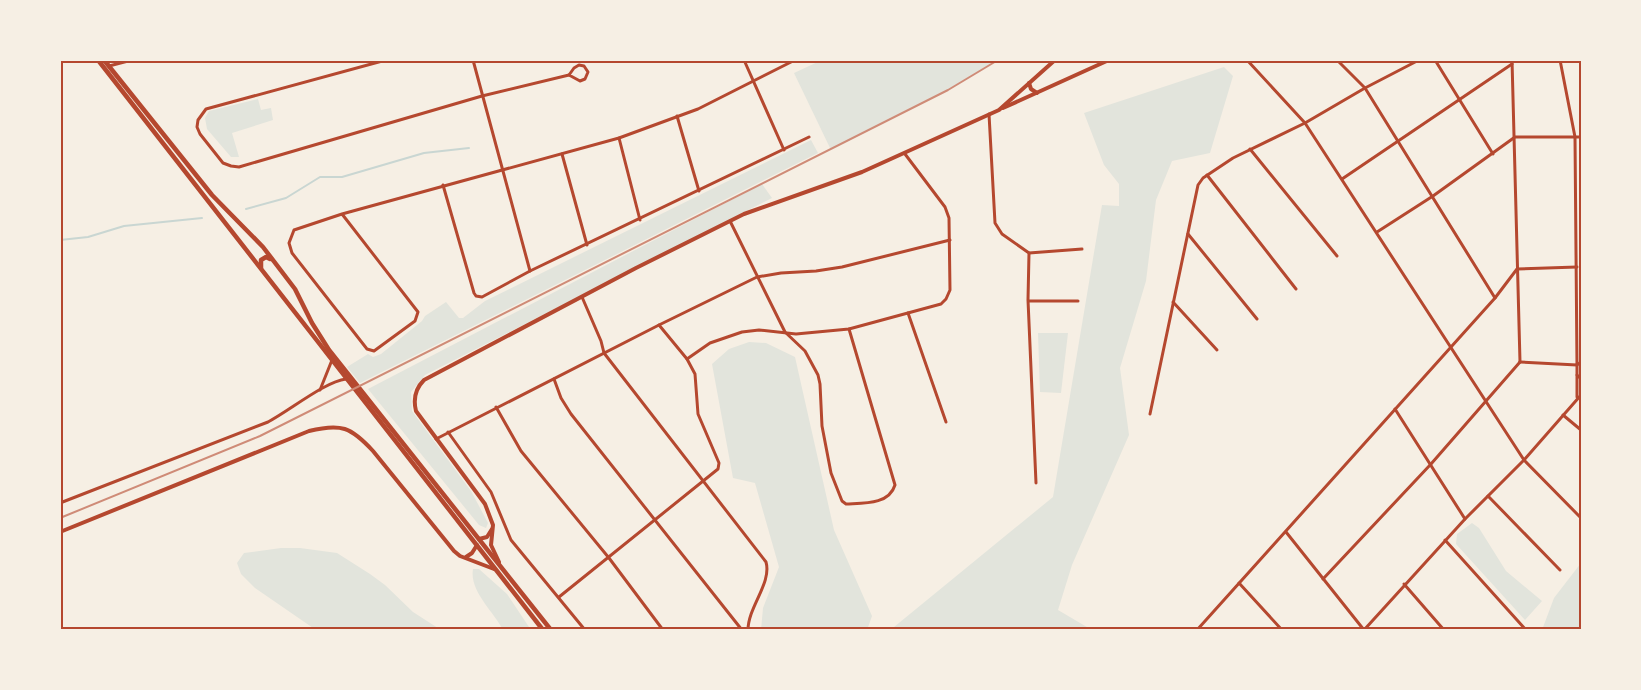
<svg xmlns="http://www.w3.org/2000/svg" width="1641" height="690" font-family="Figtree,sans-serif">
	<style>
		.green { fill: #e2e4dc }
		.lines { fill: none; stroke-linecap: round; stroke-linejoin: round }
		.stream { stroke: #c9d6d2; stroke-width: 2 }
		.minor { stroke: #b5482f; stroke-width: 3 }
		.secondary { stroke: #b5482f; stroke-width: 4 }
		.primary { stroke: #b5482f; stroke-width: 4.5 }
		.rail { stroke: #cf8b77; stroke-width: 2 }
		.neatline { fill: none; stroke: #b5482f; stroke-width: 2 }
	</style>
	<rect width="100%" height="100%" fill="#f6efe4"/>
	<g class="green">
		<polygon points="822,60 997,60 940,94 831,150 794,73"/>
		<polygon points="1224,67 1233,76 1210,153 1172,161 1156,200 1146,281 1120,368 1129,435 1072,565 1058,610 1092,630 895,630 894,627 1053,497 1102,205 1119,206 1119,184 1104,165 1084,113"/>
		<polygon points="258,99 261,110 271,108 273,120 232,133 239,157 231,157 207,129 205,118 209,111"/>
		<polygon points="811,140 818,153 360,383 347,367 368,354 373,357 381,354 422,321 425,316 446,302 459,318 463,318 485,301"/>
		<polygon points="762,184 772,198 425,375 411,392 412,411 471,491 488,523 486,528 479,525 368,389"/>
		<polygon points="1038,333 1068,333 1061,393 1040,392"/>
		<polygon points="749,342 766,343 795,357 834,530 872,616 867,630 761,630 763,608 779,567 755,483 733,478 712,364 729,349"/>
		<polygon points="1472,523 1479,528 1506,571 1542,601 1525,620 1456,544 1457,534"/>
		<polygon points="281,548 300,548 337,553 370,574 385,585 413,612 441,630 316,630 255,588 241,574 237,563 244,553"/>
		<polygon points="1581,563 1581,630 1542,630 1554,598"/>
		<path d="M 473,569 L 479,569 L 507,594 L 531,630 L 503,630 C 494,612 469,591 473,569 Z"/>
	</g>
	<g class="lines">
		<g class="stream">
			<polyline points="246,209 286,198 320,177 342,177 424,153 469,148"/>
			<polyline points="60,240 88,237 124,226 202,218"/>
		</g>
		<g class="minor">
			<polyline points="386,60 206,109 198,120 197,127 200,134 223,163 231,166 239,167 482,96 569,75"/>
			<polyline points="473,60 530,271"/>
			<polyline points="744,60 784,150"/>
			<polyline points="1247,60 1305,123 1524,460 1581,518"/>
			<polyline points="1337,60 1365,88 1495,298"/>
			<polyline points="1435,60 1493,154"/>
			<polyline points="1512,60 1520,362"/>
			<polygon points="579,65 584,66 588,72 585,79 580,81 569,75 574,68"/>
			<polyline points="109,66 132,60"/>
			<polyline points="989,114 995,223 1002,234 1029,253 1028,300 1036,483"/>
			<polyline points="677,116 699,191"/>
			<polyline points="619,138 640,220"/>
			<polyline points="1250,149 1337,256"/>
			<polyline points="562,154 587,245"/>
			<polyline points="1207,175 1296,289"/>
			<polyline points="1342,179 1512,64"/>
			<polyline points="443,185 474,293 476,296 482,297 530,271 809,137"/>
			<polyline points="342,214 418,312 415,321 374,351 367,349 292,253 289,243 294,230 342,214 619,138 698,109 795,60"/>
			<path d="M 730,221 L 785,332 L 805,351 L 818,375 L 820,384 L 822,426 L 831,473 L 842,501 L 846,504 C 863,503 889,505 895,485 L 849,329"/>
			<polyline points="1377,232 1433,196 1515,137 1581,137"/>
			<polyline points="1188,234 1257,319"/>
			<polyline points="1029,253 1082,249"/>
			<path d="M 582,297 L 601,341 L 604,353 L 766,562 C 772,583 748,607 748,630"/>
			<polyline points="1029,301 1078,301"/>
			<polyline points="1173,302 1217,350"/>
			<polyline points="908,313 946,422"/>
			<polyline points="687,359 710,343 742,332 759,330 796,334 849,329 941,304 946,299 950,290 949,218 945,207 905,154"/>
			<polyline points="1520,362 1577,365 1575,137 1560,60"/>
			<polyline points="1581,362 1577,365 1577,375 1581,379"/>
			<polyline points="554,379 561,398 571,414 742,630"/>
			<polyline points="320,390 332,360"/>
			<polyline points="1577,397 1577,375"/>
			<polyline points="496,407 521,451 609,558 663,630"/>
			<polyline points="1395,409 1465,519"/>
			<polyline points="1150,414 1198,185 1203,178 1233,158 1305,123 1365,88 1419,60"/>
			<polyline points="1563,415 1581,430"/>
			<polyline points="448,432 491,492 511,540 585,630"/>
			<polyline points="436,439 659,325 757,277 781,273 816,271 842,267 950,240"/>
			<polyline points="1488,496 1560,570"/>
			<path d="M 60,503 L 268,422 C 289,411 326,381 346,379"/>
			<polyline points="1286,532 1364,630"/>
			<polyline points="1445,540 1526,630"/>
			<polyline points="1323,579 1431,464 1520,362"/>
			<polyline points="1239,583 1282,630"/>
			<polyline points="1404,584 1444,630"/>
			<polyline points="559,597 718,469 719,463 698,414 695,374 687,359 659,325"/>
			<polyline points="1197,630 1495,298 1517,269 1577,267"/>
			<polyline points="1364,630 1465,519 1524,460 1581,395"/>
		</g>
		<g class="secondary">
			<polyline points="1029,83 1031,89 1037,93"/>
			<polyline points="1003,108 1109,60"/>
			<path d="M 60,532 L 309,431 C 341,423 351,427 373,451 L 454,551 L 460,556 L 494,569"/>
			<polyline points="479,539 487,537 492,529"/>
			<polyline points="466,557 472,553 477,545"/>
			<path d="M 499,562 L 491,545 L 493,525 L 485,504 L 416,411 C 413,399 415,389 424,380 L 636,268 L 744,214 L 862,172 L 999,110 L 1055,60"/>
		</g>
		<g class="primary">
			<polyline points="98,60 543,630"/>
			<polyline points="104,60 212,195 263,247 295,289 312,323 329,350 551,630"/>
			<polyline points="261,268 261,260 266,257 270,259"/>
		</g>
		<polyline class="rail" points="60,518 260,436 948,90 998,60"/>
	</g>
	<rect width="1641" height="690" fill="none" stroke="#f6efe4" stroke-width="123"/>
	<rect x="62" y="62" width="1518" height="566" class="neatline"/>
</svg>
